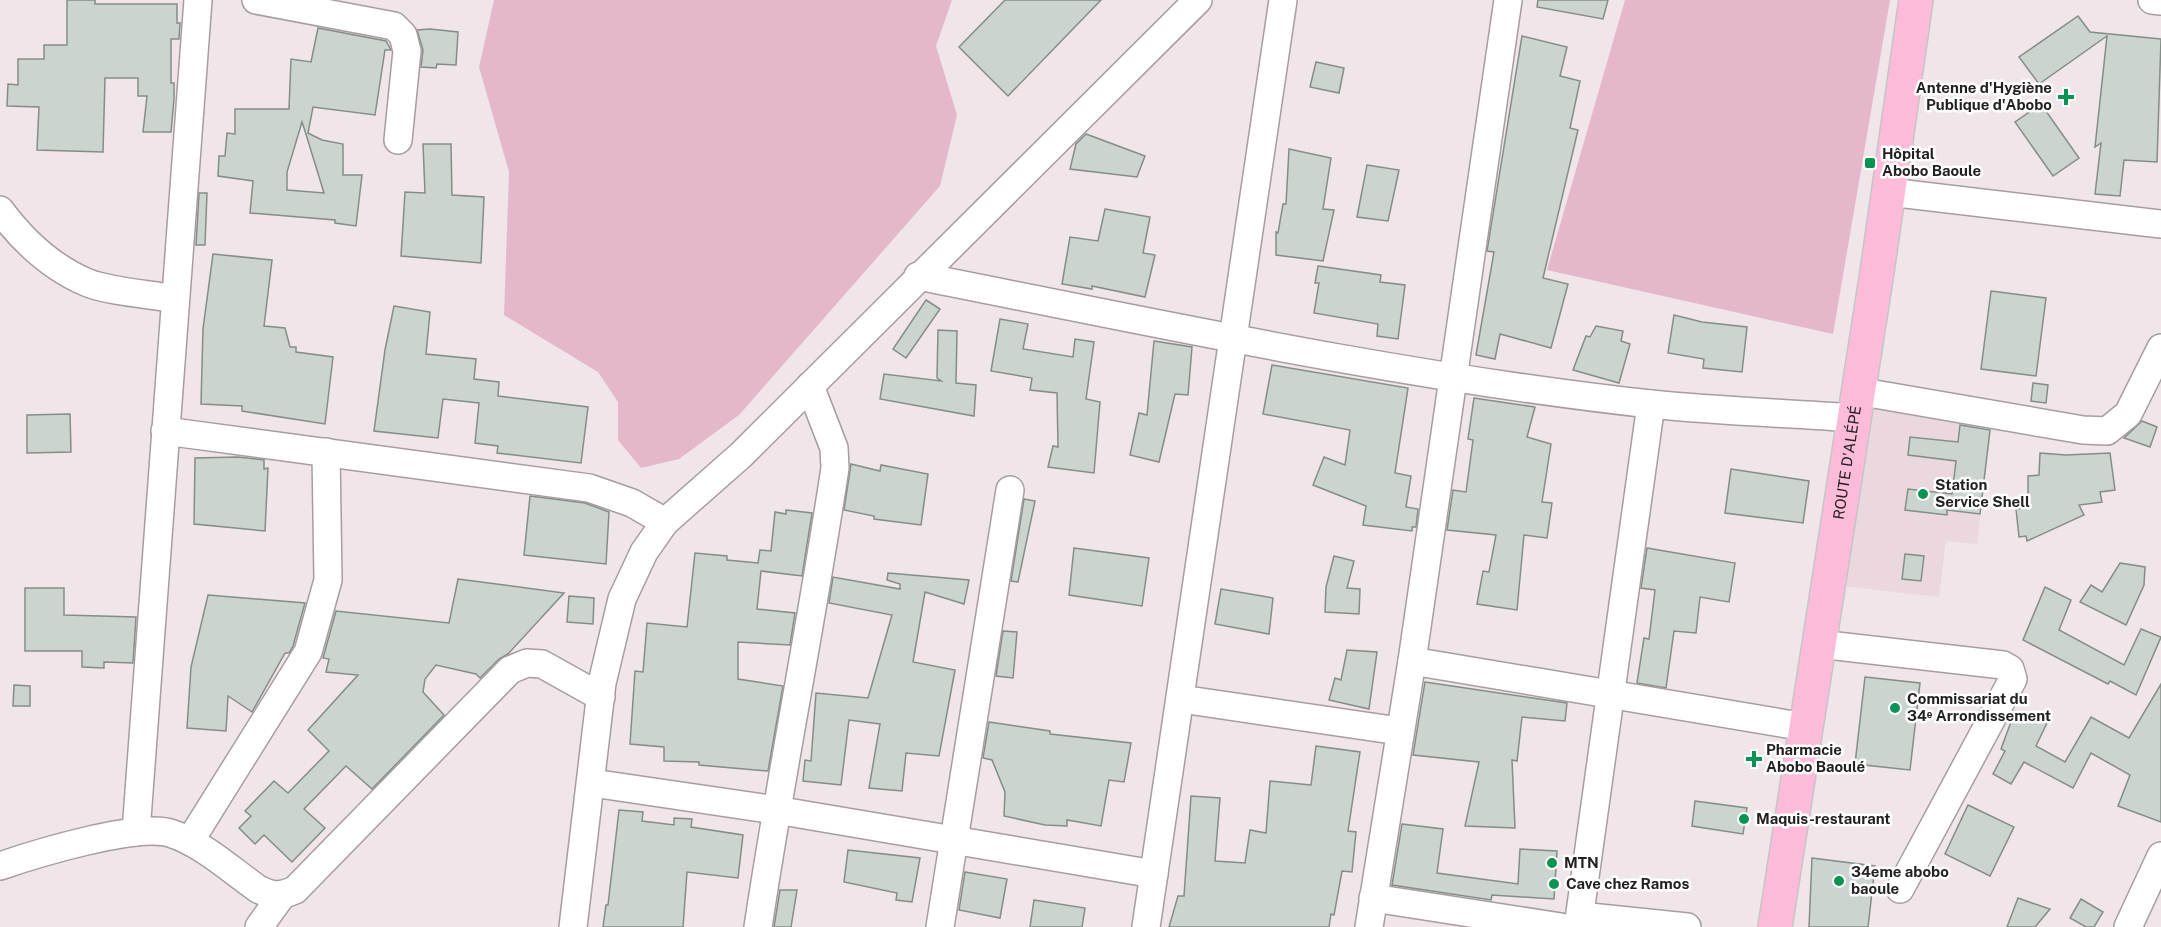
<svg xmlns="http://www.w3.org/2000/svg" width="2161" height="927" font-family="'Public Sans',sans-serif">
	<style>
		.built { fill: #ebd8df }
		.green { fill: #e4b8ca }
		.building { fill: #cbd4ce; stroke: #858d87; stroke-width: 1.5; fill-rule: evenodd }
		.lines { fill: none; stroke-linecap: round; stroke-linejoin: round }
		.minor-casing { stroke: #a79da1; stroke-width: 30 }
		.major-casing { stroke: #c6c5c5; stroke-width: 36 }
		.minor { stroke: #fff; stroke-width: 27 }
		.major { stroke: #fcbcd9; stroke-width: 33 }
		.poi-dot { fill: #0a9453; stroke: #fff; stroke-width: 2 }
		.labels { text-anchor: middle; stroke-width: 5; stroke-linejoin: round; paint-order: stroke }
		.poi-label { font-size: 15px; font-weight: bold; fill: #232021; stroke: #fff; text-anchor: start }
		.street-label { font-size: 15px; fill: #232021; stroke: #fff }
	</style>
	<rect width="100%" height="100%" fill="#f0e5e9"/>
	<polygon class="built" points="1864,408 1991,423 1977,544 1946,541 1939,597 1843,586"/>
	<g class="green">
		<polygon points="494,0 952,0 936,46 957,115 940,186 739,415 679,459 641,468 618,440 618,402 598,372 504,315 509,172 479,67"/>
		<polygon points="1625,0 1890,0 1833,334 1547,270"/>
	</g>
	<g class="building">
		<polygon points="67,0 95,0 95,4 177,4 177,23 180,23 179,39 171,39 171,83 174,83 174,99 171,132 143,132 147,96 138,96 138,78 105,78 103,152 37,150 39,107 7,106 8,84 18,85 18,59 44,59 44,45 67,45"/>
		<polygon points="1005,0 1101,0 1008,96 959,47"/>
		<polygon points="1538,0 1608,0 1603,19 1537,7"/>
		<polygon points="2078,16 2090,32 2161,39 2157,162 2124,160 2120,196 2095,194 2101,143 2095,147 2107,36 2039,84 2019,57"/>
		<path d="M 318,28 L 386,41 L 391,50 L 385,50 L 375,115 L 313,107 L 308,133 L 322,140 L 343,144 L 343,175 L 362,175 L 356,226 L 335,223 L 335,220 L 250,213 L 253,181 L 218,176 L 219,156 L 225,156 L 227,133 L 235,134 L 235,109 L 289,109 L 291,59 L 311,62 ZM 302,122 L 305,131 L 324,193 L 287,190 L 287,172 Z"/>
		<polygon points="430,29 458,32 456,65 437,64 436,68 421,67 423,50 417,30"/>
		<polygon points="1522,36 1567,47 1560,76 1580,81 1570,128 1578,130 1543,278 1568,284 1551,348 1500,334 1495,359 1476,355 1494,252 1487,251"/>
		<polygon points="1316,62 1344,68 1339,93 1310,87"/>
		<polygon points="2041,104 2079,158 2053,176 2015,122"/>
		<polygon points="1086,134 1145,156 1137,177 1070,169 1076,144"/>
		<polygon points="423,144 451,144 452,195 484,197 481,263 401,256 405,192 425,193"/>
		<polygon points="1289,149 1331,158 1323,209 1334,210 1323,261 1276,255 1276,232 1278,233 1283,204 1286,204"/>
		<polygon points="1367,165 1399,170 1388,221 1357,217"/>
		<polygon points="199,193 207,193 205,245 196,245"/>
		<polygon points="1105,209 1150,217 1143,253 1155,255 1145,297 1092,286 1092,289 1062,284 1070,237 1098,241"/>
		<polygon points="213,254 272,260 264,326 285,328 290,347 296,347 296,352 333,357 325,424 242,411 242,406 201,404 203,329"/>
		<polygon points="1318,266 1381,275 1380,282 1405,285 1398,339 1377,336 1378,324 1314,313 1319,283 1315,283"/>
		<polygon points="1991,291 2046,298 2036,376 1981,369"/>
		<polygon points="926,300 940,309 906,358 893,349"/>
		<polygon points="394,306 430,312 426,354 476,359 474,379 499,382 498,396 588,407 581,463 497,453 498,446 475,443 479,403 443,399 438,438 374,431 385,350"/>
		<polygon points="1674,315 1702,322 1747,327 1742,372 1703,368 1704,359 1668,353"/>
		<polygon points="1000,319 1028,324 1023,349 1073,357 1075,339 1094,342 1086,399 1100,402 1094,473 1048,467 1053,446 1058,447 1057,393 1030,390 1032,378 991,371"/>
		<polygon points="1596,326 1623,331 1621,341 1630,344 1619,383 1573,370 1586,336 1590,337"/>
		<polygon points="938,330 957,331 956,383 976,385 974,416 880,399 884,374 941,381 937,378"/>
		<polygon points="1154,341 1192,347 1188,395 1175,394 1159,462 1130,455 1139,413 1147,415"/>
		<polygon points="1272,365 1408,388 1395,473 1411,476 1406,507 1418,509 1416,527 1412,527 1412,531 1363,525 1366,506 1313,485 1324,457 1345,465 1350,430 1263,414"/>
		<polygon points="2033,383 2048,385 2046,403 2031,401"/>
		<polygon points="1474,398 1535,407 1527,437 1551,444 1542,502 1552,503 1547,538 1524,535 1517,610 1477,604 1483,571 1489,572 1496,535 1447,530 1453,490 1466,492 1473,440 1468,439"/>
		<polygon points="70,414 71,452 27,453 27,415"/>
		<polygon points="2142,421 2157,427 2150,447 2124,438"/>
		<polygon points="1960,425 1990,430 1980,514 1947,510 1947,515 1905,510 1908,489 1952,494 1956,461 1908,455 1910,437 1958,442"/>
		<polygon points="2040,453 2066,455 2110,453 2115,490 2100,492 2102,502 2079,505 2084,515 2027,541 2026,536 2019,537 2016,509 2028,508 2028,476 2039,475"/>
		<polygon points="238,457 264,460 264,469 268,468 265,531 194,524 195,458"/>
		<polygon points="851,464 880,471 881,465 928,474 921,525 874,519 874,516 844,510"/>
		<polygon points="1731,469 1809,481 1803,523 1725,513"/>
		<polygon points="530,496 585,503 609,512 606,564 524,555"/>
		<polygon points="1024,499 1035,501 1018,582 1011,581"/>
		<polygon points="786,510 812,513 802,576 761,571 757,609 795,613 790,645 738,642 738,679 783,686 768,771 699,765 699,762 664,761 664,747 630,744 635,671 643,672 647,623 687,627 695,553 727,556 727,560 758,563 760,550 771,551 775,512 786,514"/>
		<polygon points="1074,548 1149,558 1142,606 1069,595"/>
		<polygon points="1647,548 1735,563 1729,602 1700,597 1696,633 1674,631 1666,688 1637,683 1644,638 1649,639 1655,590 1641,588"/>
		<polygon points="1905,554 1924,556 1921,581 1902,579"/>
		<polygon points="1334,556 1354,561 1347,588 1360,589 1359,614 1325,612 1326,587"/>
		<polygon points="2120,563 2145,567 2144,585 2126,625 2080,602 2091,585 2102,592"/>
		<polygon points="888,573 969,580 964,604 925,592 913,662 955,670 939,756 906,753 902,791 869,788 880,724 849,720 841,785 803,781 805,760 811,761 816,693 868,698 892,615 829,603 833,577 900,589 900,584 887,580"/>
		<polygon points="458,579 564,593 508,654 499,659 480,678 476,674 436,665 425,679 423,692 444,715 372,789 346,766 304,809 325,828 292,862 264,835 255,844 239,828 251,816 245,811 274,781 288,793 329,751 308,730 358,675 326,672 329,659 323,658 336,611 449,623"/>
		<polygon points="2045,587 2071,600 2059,630 2124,665 2141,629 2161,637 2136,695 2110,681 2108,684 2023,640"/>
		<polygon points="25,588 64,588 64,615 136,617 133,663 104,662 104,668 82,667 82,651 25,651"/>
		<polygon points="1221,589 1273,598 1269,634 1215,624"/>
		<polygon points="208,595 305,603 293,646 289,653 285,653 252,712 228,696 226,731 187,728 191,667"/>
		<polygon points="569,596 594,598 593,624 567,622"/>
		<polygon points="1003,631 1017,632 1013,678 996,676"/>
		<polygon points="1347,650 1377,652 1369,709 1329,700 1335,678 1341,680"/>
		<polygon points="1865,677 1920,683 1910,770 1855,764"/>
		<polygon points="1425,682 1567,703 1565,721 1522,717 1517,761 1512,760 1515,828 1465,826 1479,762 1413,755"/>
		<polygon points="2161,684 2161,822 2118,806 2130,775 2091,753 2073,788 2024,762 2011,784 1993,774 2005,751 2001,749 2015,711 2047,723 2036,746 2065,762 2091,717 2129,738"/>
		<polygon points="14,685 30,686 30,706 13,706"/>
		<polygon points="989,722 1050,731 1050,734 1131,743 1124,782 1109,780 1101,826 1067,820 1067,826 1045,825 1004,816 1005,792 992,760 983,758"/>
		<polygon points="1316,746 1360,752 1348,831 1356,832 1352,872 1342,871 1334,915 1331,914 1329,927 1169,927 1178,896 1184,896 1191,796 1220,798 1215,861 1245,863 1250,830 1266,833 1270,781 1311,785"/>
		<polygon points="1695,801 1747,808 1743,834 1692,826"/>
		<polygon points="1968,805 2014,827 1990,876 1945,854"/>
		<polygon points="619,810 643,812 642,821 674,825 674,818 692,819 691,827 743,835 738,878 687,872 683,927 603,927 606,905 608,905"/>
		<polygon points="1402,824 1443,829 1437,873 1518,884 1520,849 1557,851 1554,899 1492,895 1491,900 1392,885"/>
		<polygon points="848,850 920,858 912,902 896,900 897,893 844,882"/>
		<polygon points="1812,858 1875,866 1868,927 1809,927"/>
		<polygon points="965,872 1007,879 1000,918 959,910"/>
		<polygon points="780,890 797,890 791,927 774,927"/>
		<polygon points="2018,898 2032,903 2050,909 2035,927 2007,927"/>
		<polygon points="2081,899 2103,912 2094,927 2086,927 2070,918"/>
		<polygon points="1034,900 1085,908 1082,927 1030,927"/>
	</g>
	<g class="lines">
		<defs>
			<g id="minor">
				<polyline points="256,0 394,26 403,35 407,51 398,140"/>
				<polyline points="2152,0 2161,1"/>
				<polyline points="1889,192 2161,224"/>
				<path d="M 0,210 C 23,241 52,268 88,283 C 112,292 148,294 175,299"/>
				<path d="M 918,276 C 1161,324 1404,377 1650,404 C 1717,411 1786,413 1854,418"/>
				<polyline points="1857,391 2083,430 2107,431 2128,414 2161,348"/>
				<polyline points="165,431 589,488 632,503 665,522"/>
				<polyline points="1819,644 2003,665 2010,669 2013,679 1900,889"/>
				<polyline points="1412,661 1805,727"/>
				<polyline points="1181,699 1399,731"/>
				<polyline points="592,783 776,810 1154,874"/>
				<polyline points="136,832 198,0"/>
				<polyline points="190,841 308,652 328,580 326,452"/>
				<path d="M 0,866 C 35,854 136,823 170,833 C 202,843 231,870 258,889 C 273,897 281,896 295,890 L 510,670 L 527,663 L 542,664 L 601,697"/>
				<polyline points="1373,898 1561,927"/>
				<polyline points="1580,916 1687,927"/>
				<polyline points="259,927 282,895"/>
				<polyline points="573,927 602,683 622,599 644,552 665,522 741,455 1198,0"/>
				<path d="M 758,927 C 781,774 812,621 835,468 L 834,448 L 810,386"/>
				<polyline points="940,927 1010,490"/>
				<polyline points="1146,927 1283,0"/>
				<polyline points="1369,927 1412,661 1508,0"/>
				<polyline points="1578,927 1651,404"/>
				<polyline points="2128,927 2161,856"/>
			</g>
			<g id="major">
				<path id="s1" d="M 1775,927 L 1877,272 L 1916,0"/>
			</g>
		</defs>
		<use href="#minor" class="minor-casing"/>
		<use href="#major" class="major-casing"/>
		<use href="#minor" class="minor"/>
		<use href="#major" class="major"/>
	</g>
	<g class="poi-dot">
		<path d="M2063 88h6v6h6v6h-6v6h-6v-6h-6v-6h6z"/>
		<rect x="1864" y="157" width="12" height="12" rx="3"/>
		<circle cx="1923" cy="494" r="6"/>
		<circle cx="1895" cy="708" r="6"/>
		<path d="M1751 750h6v6h6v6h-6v6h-6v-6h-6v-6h6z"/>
		<circle cx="1744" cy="819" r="6"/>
		<circle cx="1552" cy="863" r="6"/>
		<circle cx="1839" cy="881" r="6"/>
		<circle cx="1554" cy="884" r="6"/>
	</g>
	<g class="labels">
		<g class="poi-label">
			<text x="2052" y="93" text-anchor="end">Antenne d'Hygiène<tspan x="2052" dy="17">Publique d'Abobo</tspan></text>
			<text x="1882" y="159">Hôpital<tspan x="1882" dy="17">Abobo Baoule</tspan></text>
			<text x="1935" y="490">Station<tspan x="1935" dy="17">Service Shell</tspan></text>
			<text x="1907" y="704">Commissariat du<tspan x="1907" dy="17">34ᵉ Arrondissement</tspan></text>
			<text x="1766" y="755">Pharmacie<tspan x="1766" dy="17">Abobo Baoulé</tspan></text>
			<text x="1756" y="824">Maquis-restaurant</text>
			<text x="1564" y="868">MTN</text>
			<text x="1851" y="877">34eme abobo<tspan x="1851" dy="17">baoule</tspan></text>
			<text x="1566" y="889">Cave chez Ramos</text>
		</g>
		<g class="street-label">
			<text dy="5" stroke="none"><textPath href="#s1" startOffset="470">ROUTE D'ALÉPÉ</textPath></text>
		</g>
	</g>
</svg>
